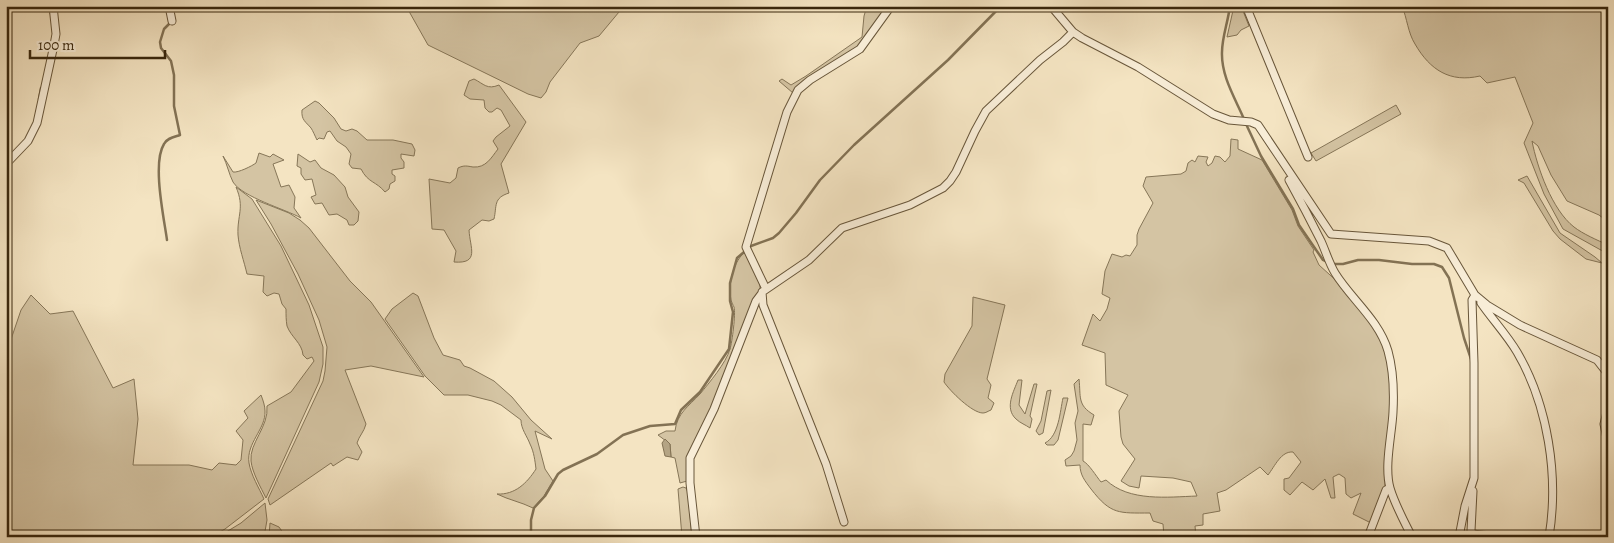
<svg xmlns="http://www.w3.org/2000/svg" width="1614" height="543" font-family="Alegreya,serif">
	<style>
		.green { fill: #d4c4a3; stroke: #867658 }
		.water { fill: #b4a484; stroke: #837254 }
		.lines { fill: none; stroke-linecap: round; stroke-linejoin: round }
		.stream { stroke: #837254; stroke-width: 2.5 }
		.street-casing { stroke: #68563a; stroke-width: 9 }
		.street { stroke: #f8edd7; stroke-width: 7 }
	</style>
	<rect width="100%" height="100%" fill="#f4e4c2"/>
	<filter id="stains"><feTurbulence type="fractalNoise" baseFrequency=".004" numOctaves="4"/><feColorMatrix values="0 0 0 0 .2 0 0 0 0 .09 0 0 0 0 .02 0 0 0 .5 -.17"/></filter>
	<radialGradient id="worn" r=".72"><stop offset=".6" stop-color="#630" stop-opacity="0"/><stop offset="1" stop-color="#630" stop-opacity=".3"/></radialGradient>
	<!-- green -->
	<path class="green" d="M406,6H624L599,36L580,43L550,82L546,92L541,98L528,94L428,45Z
		M867,6H888L860,46L793,93L779,81L782,79L791,85L806,76L862,37L864,16Z
		M1234,6H1241L1249,26L1241,30L1237,35L1227,37Z
		M1402,6H1608V222L1599,215L1567,201L1551,175L1538,146L1532,141C1537,167 1552,210 1574,227C1583,234 1597,240 1608,245V254L1563,229L1544,194L1524,143L1533,123L1515,77L1487,83L1480,76C1450,83 1430,70 1415,44C1408,33 1407,18 1402,6Z
		M474,79C484,84 487,90 499,85L526,122L501,164L509,193C493,198 497,206 494,219L489,221L482,220L469,230C470,248 480,264 454,262L456,251L444,230L432,229L429,179L450,183L456,178L458,168C464,165 467,166 473,167C486,168 491,158 498,149L493,141L496,137L510,126L501,110L497,108L492,112H489L485,108L484,100L470,99L464,95L469,81Z
		M315,101L319,103L334,118L341,129L346,131L352,129L357,131L367,140H393L412,144L415,150L414,156L401,154V158L404,162V168L392,170V174L395,176V181L390,184L389,189L385,192C376,181 368,183 361,169L352,168L349,164L351,154L346,147L337,141L330,131L327,132L324,139L319,138L317,140C315,136 313,131 311,128C306,122 301,120 302,110Z
		M1396,105L1401,114L1316,161L1311,153Z
		M1231,139L1238,140V149L1262,160L1292,210L1298,226L1314,250L1313,252L1319,265L1340,284L1369,320L1383,343L1389,367L1391,411L1385,486L1371,523L1353,514L1361,493L1351,498L1346,494L1345,478L1339,474L1333,477L1335,498H1331L1325,479L1313,490L1302,482L1290,495L1284,490V479L1289,478L1301,462L1293,452C1281,451 1275,466 1268,475L1260,467L1226,490L1217,493L1220,511L1203,514V525L1195,526L1196,537H1164L1163,524L1153,521L1150,513C1119,513 1111,515 1091,489C1085,481 1080,475 1080,465L1066,466L1065,460L1071,456L1074,451L1077,440L1075,423L1078,411L1074,384L1079,379C1081,397 1077,405 1094,415L1091,425L1083,424V461C1089,464 1096,476 1101,482L1106,480C1129,502 1168,497 1197,496L1191,482L1173,478L1141,476L1139,488L1129,486L1121,481L1135,459L1123,444L1121,437L1119,411L1128,395L1106,385L1105,353L1082,345L1093,314L1100,321L1107,309L1110,298L1102,294L1105,271L1112,254L1122,257L1126,255L1130,256L1137,245V235L1139,229L1153,203L1143,186L1146,177L1181,174L1186,171L1188,163L1192,160L1195,162L1198,156L1208,157L1206,162L1208,166L1212,163L1215,156L1220,157L1225,162L1230,156Z
		M259,153L270,157L273,154L284,160L273,164L281,187L289,185L295,197L294,208L301,218C285,209 242,197 233,182C229,174 227,164 223,156L233,172C238,173 252,166 256,163Z
		M298,154L310,162L315,160L321,168L334,175L345,187L348,197L359,212L358,221L354,225H349L347,220L337,214L329,215L322,203L315,204L311,197L316,195L312,179L305,180L301,174V168L297,166Z
		M1527,176L1560,233L1595,257L1602,263L1586,259L1560,239L1553,231L1524,183L1518,180Z
		M236,187L252,199L281,246L309,305L323,347V364L319,382L266,498C261,488 252,472 251,461C249,443 269,427 267,406L291,392L314,361L312,357L307,359L303,355C302,343 291,337 287,326C286,320 286,315 286,309L282,304L279,294L274,293L267,296L263,292L264,276L247,274C244,261 239,248 238,235C237,215 245,208 236,187Z
		M256,200L289,213L300,220L309,228L350,281L371,302L424,377L371,366L345,370L366,424C364,432 359,436 357,443L362,452L358,460L347,457L333,466L331,463L270,505L268,499L323,381L325,371L327,347L319,320L298,274L271,224Z
		M746,251L760,284V290L712,409L696,440L687,481L680,483L675,458L671,457L670,444L658,435L666,431H675C677,413 689,406 700,394C709,383 726,363 730,349C732,343 736,313 734,307C733,305 732,303 731,300C728,284 733,261 746,251Z
		M413,293L418,296L434,338L443,355L460,360L464,366L470,368L494,381L512,397L531,420L552,439L535,431L545,469L553,481L544,496L533,508C521,502 509,500 497,494C515,495 527,483 536,469C535,461 534,452 530,444C527,436 521,429 521,420L501,405L492,401L468,395H444L425,376L385,319L392,309Z
		M31,295L50,314L73,311L113,388L134,379L138,419L133,465H189L212,470L219,463L236,465L241,460L243,440L236,431L248,418L244,411L261,395C263,400 265,406 265,411C266,429 246,443 249,463C251,475 259,488 264,499L225,529L218,533L204,537H6V354L21,310Z
		M973,297L1005,305L987,379L991,385L988,398L994,403L991,410C988,411 986,413 983,413C972,413 950,391 944,382L945,374L972,326Z
		M1018,380H1022L1019,405L1025,414L1034,384H1037L1030,416L1032,419L1030,428C1026,425 1020,423 1016,419C1004,408 1014,391 1018,380Z
		M1051,390L1043,433L1039,435L1036,431L1041,421L1047,391Z
		M1063,398H1068L1058,440L1054,445H1047L1045,443C1059,436 1060,411 1063,398Z
		M683,487L686,488L688,492L692,537H682L678,489Z
		M265,503L267,520L264,537H218L241,523Z
		M270,523L279,527L286,537H269Z"/>
	<!-- water -->
	<path class="water" d="M665,439L670,444L671,457L665,456L662,443Z"/>
	<g class="lines">
		<!-- stream -->
		<path class="stream" d="M49,6L51,14
			M1230,6C1228,22 1222,37 1222,52C1221,76 1235,98 1244,119
			M39,99L41,88
			M1246,124L1261,156L1293,209L1299,225L1323,260L1327,262
			M6,158L15,151
			M167,240C164,218 152,163 164,144C167,138 174,137 180,135L174,106V75L171,61L161,48L160,42L164,29L172,21
			M1333,264H1343L1358,260H1379L1412,264H1434L1442,267L1449,278L1464,338L1471,359
			M531,537V520L534,508L545,496L558,474L563,470L597,454L623,435L650,426L675,424L681,410L700,392L729,349L733,312L730,301V283L737,258L751,246L773,238L779,233L796,213L820,180L854,145L948,60L1001,6"/>
		<!-- street casing -->
		<g class="street-casing">
			<path id="street" d="M169,6L172,21
				M1051,6L1073,32L1082,38L1138,67L1213,114L1229,120L1251,122L1258,125L1331,234L1429,241L1447,248L1475,295L1487,305L1520,325L1597,360L1608,374
				M1246,6L1308,157
				M6,164L28,141L37,123L54,45L56,34L53,6
				M1289,180C1300,200 1311,221 1321,241C1326,252 1329,263 1335,273C1351,299 1379,320 1388,351C1393,369 1394,393 1393,412C1392,434 1384,466 1390,488C1395,505 1404,521 1412,537
				M766,289L746,247L787,112L798,90L810,80L860,49L891,6
				M1481,303C1492,319 1507,335 1517,352C1548,405 1559,476 1549,537
				M1608,408L1604,424L1608,443
				M1473,491L1471,531L1473,534L1498,537
				M844,522L826,464L763,305L762,292L809,260L842,228L910,205L943,188L950,181L956,172L975,131L986,111L1040,60L1063,42L1073,32
				M696,537L690,483V458L714,409L756,301L762,293
				M1368,537L1386,490L1390,488
				M1459,537L1465,506L1474,478V363L1472,300L1475,295"/>
		</g>
		<!-- street -->
		<use href="#street" class="street"/>
	</g>
	<!-- margin -->
	<rect width="1614" height="543" fill="none" stroke="#f4e4c2" stroke-width="25"/>
	<rect x="8" y="8" width="1599" height="528" fill="none" stroke="#39270d" stroke-width="2.5"/>
	<rect x="12" y="12" width="1589" height="518" fill="none" stroke="#39270d"/>
	<!-- scale -->
	<path d="M30 50v8h135v-8" fill="none" stroke="#39270d" stroke-width="2.5"/>
	<text x="38" y="50" font-size="15" fill="#39270d" stroke="#f8edd7" stroke-width="4" paint-order="stroke">100 m</text>
	<rect width="100%" height="100%" filter="url(#stains)"/>
	<rect width="100%" height="100%" fill="url(#worn)"/>
</svg>
